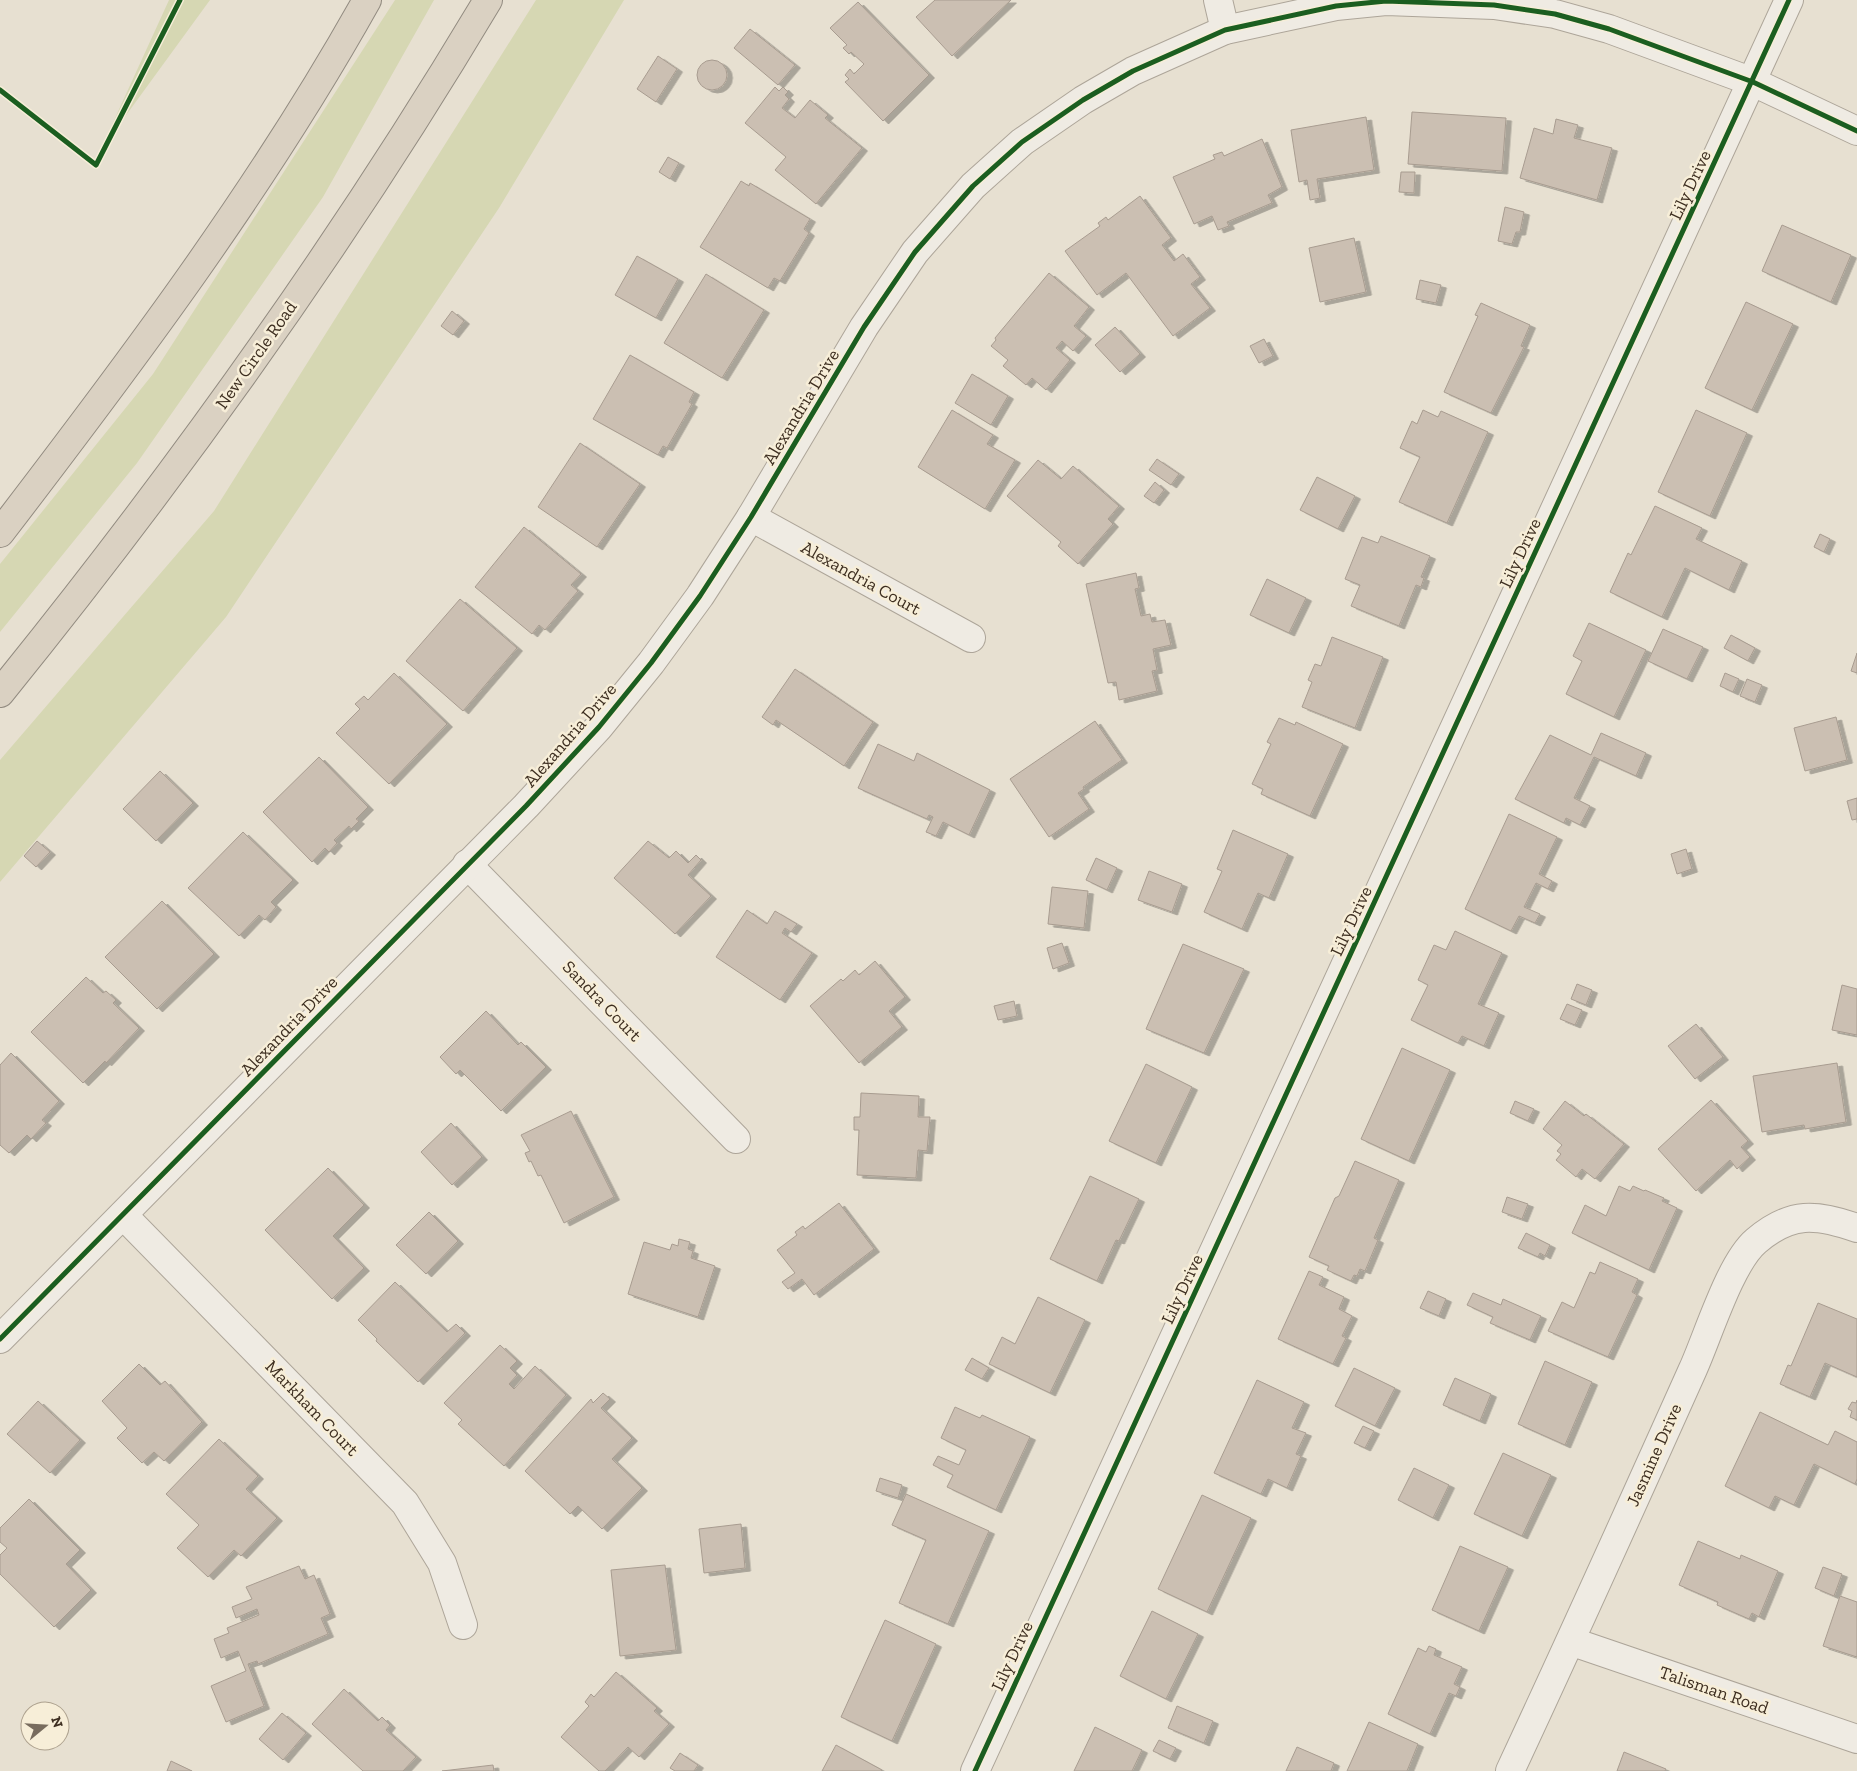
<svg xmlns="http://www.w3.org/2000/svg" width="1857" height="1771" font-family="'Zilla Slab',serif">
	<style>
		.green { fill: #d6d7b3 }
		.building { fill: #cbbfb2; stroke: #a89c90; filter: url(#shadow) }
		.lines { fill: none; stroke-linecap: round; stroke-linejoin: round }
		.minor-casing { stroke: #ada599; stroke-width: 30 }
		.tertiary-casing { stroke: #ada599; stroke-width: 30 }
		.motorway-casing { stroke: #928b80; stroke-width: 30 }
		.minor { stroke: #efebe3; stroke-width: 28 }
		.tertiary { stroke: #efebe3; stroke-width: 28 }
		.motorway { stroke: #dad1c2; stroke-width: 28 }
		.cycleway-casing { stroke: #f7eed8; stroke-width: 8 }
		.cycleway { stroke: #1b5e20; stroke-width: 5 }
		.labels { text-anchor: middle; stroke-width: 5; stroke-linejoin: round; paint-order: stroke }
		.street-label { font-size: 18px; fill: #3d2e20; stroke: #f7eed8 }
	</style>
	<defs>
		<filter id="shadow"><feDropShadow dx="5.5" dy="3" stdDeviation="0" flood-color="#0004"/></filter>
	</defs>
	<rect width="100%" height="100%" fill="#e7e0d1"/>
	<!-- green -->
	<path class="green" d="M169,0H210L100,151Z
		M395,0H434L323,197L137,463L0,632V564L153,374Z
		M536,0H624L499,208L226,617L0,882V760L214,511Z"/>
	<!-- building -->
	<path class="building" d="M935,0H1011L952,56L916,17Z
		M858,2L929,75L883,121L845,82L849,79L845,75L850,69L854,74L864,64L851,52L849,54L843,48L847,45L830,28Z
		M750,29L795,65L778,85L734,48Z
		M658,56L677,69L656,102L637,89Z
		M697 75a15 15 0 1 1 30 0a15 15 0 1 1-30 0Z
		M775,87L779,91L783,87L788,92L785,95L789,99L782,108L795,118L810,100L828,115L825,118L862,148L816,204L775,170L786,157L745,123Z
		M1412,112L1506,118L1502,171L1408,164Z
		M1366,117L1374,170L1317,179L1320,198L1310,200L1307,180L1299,182L1291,130Z
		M1556,119L1578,125L1574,138L1612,148L1597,200L1520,178L1534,128L1553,134Z
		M1262,139L1282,187L1268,195L1272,203L1227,222L1229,226L1218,230L1212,216L1194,224L1173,177L1215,159L1213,155L1222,152L1224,156Z
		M668,157L679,163L670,179L659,172Z
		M1401,172H1415L1414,193L1399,192Z
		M741,181L749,186L750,183L810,219L804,229L809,233L780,281L774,278L768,288L700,247Z
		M1140,196L1171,238L1162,245L1174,261L1183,254L1200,277L1191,284L1210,308L1173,336L1126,273L1097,295L1065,251L1100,226L1098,223L1106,217L1108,220Z
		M1505,207L1524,212L1520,232H1516L1512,244L1498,241Z
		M1782,225L1851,255L1831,302L1762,271Z
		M1354,238L1366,292L1320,302L1309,248Z
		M637,256L678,279L656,318L615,295Z
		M1049,273L1089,307L1074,326L1086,336L1073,351L1062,341L1056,348L1070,360L1046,390L1032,378L1026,385L1003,366L1008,360L991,346L996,340L995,338Z
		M706,274L764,310L722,378L664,343Z
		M1420,280L1441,285L1436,303L1416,299Z
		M1746,302L1793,324L1752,410L1705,388Z
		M1481,303L1530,325L1521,346L1524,347L1491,413L1444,392L1478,316L1475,315Z
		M452,311L464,321L453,335L441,326Z
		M1115,327L1140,354L1120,372L1095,345Z
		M1264,339L1273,356L1259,363L1250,346Z
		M630,355L694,392L689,402L692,404L667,448L663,446L658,455L593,419Z
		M972,374L1008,396L991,425L955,403Z
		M952,410L993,435L987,444L1015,460L985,509L918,467Z
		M1423,410L1438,417L1441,411L1488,432L1447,523L1399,502L1420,457L1400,448L1412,421L1417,424Z
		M1696,410L1747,433L1710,516L1658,492Z
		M580,443L640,484L597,547L538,507Z
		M1157,459L1179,474L1171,485L1149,470Z
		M1038,460L1061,479L1073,466L1119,506L1108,519L1113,524L1078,564L1058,546L1061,542L1007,496Z
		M1317,477L1355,496L1338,529L1300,510Z
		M1155,482L1164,490L1154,503L1144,496Z
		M1655,506L1702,528L1696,539L1742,561L1729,590L1685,568L1662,617L1610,592L1628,553L1631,555Z
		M524,527L581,574L571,585L578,591L545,630L539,625L532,634L475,587Z
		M1820,534L1830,539L1824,552L1814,547Z
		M1381,536L1430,556L1421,577L1424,578L1421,587L1416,585L1399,626L1351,606L1360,585L1345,579L1362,537L1378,543Z
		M1136,573L1139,588L1135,589L1141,616L1150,614L1152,622L1165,620L1171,645L1153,649L1157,670L1152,671L1157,691L1119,700L1116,682L1108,683L1086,584Z
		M1267,579L1306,598L1289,633L1250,615Z
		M460,599L517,648L463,711L406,661Z
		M1589,623L1646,650L1614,717L1566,694L1582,661L1573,656Z
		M1663,629L1703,647L1687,679L1648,661Z
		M1731,635L1755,648L1748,661L1724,648Z
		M1332,637L1383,657L1355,728L1302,707L1312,682L1308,680L1315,664L1321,666Z
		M1857,653V673L1851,671Z
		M795,669L873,722L844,766L776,720L773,725L762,717Z
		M394,673L447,724L389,784L336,733L360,709L355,704L364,696L368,700Z
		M1725,673L1739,679L1733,692L1720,686Z
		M1747,679L1762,685L1755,702L1740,696Z
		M1836,717L1847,760L1805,771L1794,728Z
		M1279,718L1295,725L1296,722L1343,744L1310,816L1261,794L1263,789L1252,784L1271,744L1267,742Z
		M1095,721L1122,760L1083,787L1084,789L1078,793L1089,809L1049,837L1010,779Z
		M1601,733L1646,753L1636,776L1594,757L1574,798L1590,806L1580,825L1566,818L1564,823L1515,799L1550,735L1591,755Z
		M878,744L914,761L917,753L990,790L969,835L943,822L936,836L926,832L933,817L929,815L927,819L858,788Z
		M319,757L368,807L356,819L359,821L351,829L349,826L334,840L337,843L329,852L325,848L312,862L263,812Z
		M160,771L193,803L156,841L123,809Z
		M1857,798V819L1852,820L1847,801Z
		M1509,814L1557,837L1539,874L1552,881L1548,889L1536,883L1524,907L1540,914L1535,923L1519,916L1511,931L1465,909Z
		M1233,830L1288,854L1269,898L1258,893L1242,929L1204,912L1222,871L1217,869Z
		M243,832L293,880L271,902L276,907L265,920L259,915L239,936L188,888Z
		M37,841L50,852L36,867L24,856Z
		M648,841L669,858L676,851L688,863L696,855L701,860L688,875L711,896L675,934L614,878Z
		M1686,849L1692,869L1677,874L1671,854Z
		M1096,858L1117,868L1107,890L1086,880Z
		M1149,871L1182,884L1172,912L1138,900Z
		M1052,887L1088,891L1084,928L1048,924Z
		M162,901L214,954L157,1009L105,957Z
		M747,910L767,924L775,911L797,924L791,932L785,928L782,933L812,953L780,1000L716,957Z
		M1455,931L1502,953L1478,1004L1499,1013L1484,1046L1462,1036L1458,1043L1411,1020L1428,985L1418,980L1434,945L1446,950Z
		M1062,943L1069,963L1053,969L1047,948Z
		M1183,944L1244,969L1204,1053L1146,1029Z
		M875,961L905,997L889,1011L902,1027L859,1063L810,1006L841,979L843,981L855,970L859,975Z
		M86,977L103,993L106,991L116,1000L113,1003L139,1028L106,1063L105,1061L83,1083L31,1032Z
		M1577,984L1592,990L1586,1005L1571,999Z
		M1842,985L1857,989V1035L1832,1030Z
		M1014,1001L1017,1016L998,1020L994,1006Z
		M1567,1004L1582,1010L1575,1025L1560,1019Z
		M486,1011L518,1045L521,1042L546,1067L501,1111L460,1070L456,1074L440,1057Z
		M1696,1024L1723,1057L1695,1079L1668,1046Z
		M1402,1048L1450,1070L1409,1161L1361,1139Z
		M11,1053L59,1101L42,1120L46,1123L31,1139L27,1135L9,1153L0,1145V1065Z
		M1837,1063L1846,1122L1805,1129L1804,1125L1762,1132L1753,1076Z
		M1146,1064L1192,1087L1156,1163L1109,1141Z
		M861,1093L919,1096L918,1117H930L927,1151L918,1150L916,1178L857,1175L859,1130H854V1117H860Z
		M1711,1100L1748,1141L1741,1147L1750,1157L1737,1169L1730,1160L1696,1191L1658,1149Z
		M1515,1101L1534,1109L1528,1121L1510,1113Z
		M1565,1101L1584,1116L1586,1114L1624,1144L1595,1179L1582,1169L1576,1177L1556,1160L1561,1154L1557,1151L1562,1145L1543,1129Z
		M571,1111L614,1197L564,1223L541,1175L538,1176L531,1161L529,1162L525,1153L530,1151L521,1135Z
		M451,1123L482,1157L452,1185L421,1152Z
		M1355,1161L1399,1180L1374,1238L1378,1240L1365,1271L1360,1269L1357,1276L1354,1275L1351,1281L1327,1270L1329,1266L1309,1257L1335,1198L1339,1196Z
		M328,1168L364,1205L333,1236L364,1268L332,1299L265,1230Z
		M1090,1176L1139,1199L1119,1241L1116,1240L1097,1281L1050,1259Z
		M1619,1186L1630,1191L1633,1186L1644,1191L1645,1190L1664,1198L1662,1201L1677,1208L1649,1270L1572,1233L1585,1205L1606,1216Z
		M1507,1197L1528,1204L1522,1219L1502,1212Z
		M839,1203L874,1249L814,1295L802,1279L788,1289L782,1282L795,1273L777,1250L797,1235L795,1232L803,1226L805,1229Z
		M429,1212L458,1241L426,1274L396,1245Z
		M1526,1233L1550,1245L1545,1256L1540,1253L1538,1257L1518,1248Z
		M679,1239L690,1242L688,1249L693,1251L691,1258L715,1266L698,1317L628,1294L644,1242L670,1250L672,1244L678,1246Z
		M1600,1262L1638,1279L1632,1292L1637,1295L1608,1357L1548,1331L1562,1302L1574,1308L1590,1272L1595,1274Z
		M1309,1271L1323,1277L1319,1285L1344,1297L1339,1309L1352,1316L1342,1336L1346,1338L1333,1364L1278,1339Z
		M395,1282L447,1332L456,1324L465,1333L418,1382L376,1341L377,1339L358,1320Z
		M1428,1291L1446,1299L1439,1316L1420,1308Z
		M1473,1293L1501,1305L1503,1299L1541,1316L1530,1340L1490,1323L1493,1317L1467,1305Z
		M1038,1297L1085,1320L1050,1393L989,1364L1002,1337L1015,1344Z
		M1818,1303L1857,1319V1377L1825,1363L1810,1397L1780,1384L1788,1365L1791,1366Z
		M500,1345L517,1361L510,1368L517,1375L509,1384L514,1389L535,1366L566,1395L504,1466L458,1424L462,1420L444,1403Z
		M972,1358L989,1368L982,1379L965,1370Z
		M1545,1361L1592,1382L1565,1445L1518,1424Z
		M139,1364L160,1385L165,1381L202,1422L164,1461L154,1452L142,1463L117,1438L127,1428L102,1401Z
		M1354,1368L1395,1388L1375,1426L1335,1406Z
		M1455,1378L1491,1394L1480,1421L1443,1405Z
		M1257,1380L1304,1402L1292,1428L1306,1433L1296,1454L1301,1456L1287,1488L1268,1479L1261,1494L1214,1473Z
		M603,1393L610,1399L601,1408L632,1438L612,1459L642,1488L602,1529L578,1506L570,1514L525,1471L591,1399L593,1403Z
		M1857,1400V1420L1850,1417L1852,1411L1848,1409L1852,1402L1856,1403Z
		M38,1401L80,1440L50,1473L7,1434Z
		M955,1407L980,1418L982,1415L1030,1437L996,1510L947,1487L953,1475L933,1465L938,1456L959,1465L966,1450L941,1438Z
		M1760,1412L1828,1445L1835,1431L1857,1442V1479L1855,1484L1814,1464L1794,1505L1775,1496L1769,1508L1725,1486Z
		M1363,1426L1374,1431L1365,1448L1354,1443Z
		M219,1439L258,1476L246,1489L277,1518L241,1556L234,1550L208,1577L177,1548L199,1525L166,1494Z
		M1503,1453L1551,1475L1522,1536L1474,1514Z
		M1414,1468L1449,1485L1433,1518L1398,1500Z
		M880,1478L902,1485L898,1498L876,1491Z
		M906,1494L989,1531L948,1624L899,1603L926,1540L892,1525Z
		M1202,1495L1251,1518L1207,1612L1158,1589Z
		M29,1499L80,1550L66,1564L91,1590L54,1627L0,1574V1555L7,1548L0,1542V1528Z
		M741,1524L745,1568L704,1573L699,1529Z
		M1698,1541L1740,1559L1741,1555L1778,1571L1759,1617L1752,1613L1749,1619L1717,1605L1718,1602L1679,1585Z
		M1460,1546L1508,1567L1479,1631L1432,1610Z
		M665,1565L676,1650L620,1656L611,1570Z
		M299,1566L305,1579L314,1575L330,1614L321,1618L328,1634L258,1664L257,1661L248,1664L264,1706L226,1722L211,1686L246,1671L238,1651L221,1658L214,1639L229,1633L227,1628L259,1615L257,1609L236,1618L232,1607L252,1599L246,1587Z
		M1823,1567L1842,1574L1834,1596L1815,1588Z
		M1840,1596L1857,1602V1657L1823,1646Z
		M1152,1611L1198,1634L1166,1699L1120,1676Z
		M885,1620L936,1644L892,1741L841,1717Z
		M1429,1646L1436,1649L1434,1655L1462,1667L1454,1684L1460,1687L1456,1696L1449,1693L1430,1734L1388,1714L1418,1648L1426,1652Z
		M616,1672L657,1708L654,1711L669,1724L639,1757L628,1747L605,1771H599L561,1737L589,1706L585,1702L591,1694L594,1697Z
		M344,1689L378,1721L382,1717L390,1725L386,1730L416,1757L403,1771H363L312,1724Z
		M1177,1706L1213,1721L1204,1743L1168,1728Z
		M282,1713L306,1733L283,1760L259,1739Z
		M1369,1722L1418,1744L1407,1771H1347Z
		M1095,1727L1142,1750L1132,1771H1074Z
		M1159,1740L1176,1748L1170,1759L1153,1751Z
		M836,1745L882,1770L881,1771H822Z
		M1297,1747L1334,1763L1331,1771H1286Z
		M1624,1752L1666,1769L1665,1771H1617Z
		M680,1753L698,1765L694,1771H675L670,1768Z
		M171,1761L192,1771H167Z
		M493,1765L494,1771H442Z"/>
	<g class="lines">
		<!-- minor casing -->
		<g class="minor-casing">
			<path id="minor" d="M1218,0L1225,30
				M751,517L971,638
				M467,864L736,1139
				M123,1215L405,1503L442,1563L463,1625
				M1570,1641L1857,1739
				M975,1771L1789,0
				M1510,1771C1572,1638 1633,1503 1693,1369C1708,1336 1730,1263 1756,1241C1791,1211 1816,1214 1857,1228"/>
		</g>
		<!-- tertiary casing -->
		<g class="tertiary-casing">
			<path id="tertiary" d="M0,1339L526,806L599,727L651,663L700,596L751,517L864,327L915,252L973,186L1022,142L1083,100L1133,71L1225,30L1336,6L1386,1L1494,5L1555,14L1609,29L1753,82L1857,131"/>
		</g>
		<!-- motorway casing -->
		<g class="motorway-casing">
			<path id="motorway" d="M0,533C131,362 262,188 367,0
				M0,693C178,473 343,243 488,0"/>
		</g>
		<!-- minor -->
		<use href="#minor" class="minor"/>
		<!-- tertiary -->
		<use href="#tertiary" class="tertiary"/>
		<!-- motorway -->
		<use href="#motorway" class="motorway"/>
		<!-- cycleway casing -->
		<g class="cycleway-casing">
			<path id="cycleway" d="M0,90L96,165L180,0
				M0,1339L526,806L599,727L651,663L700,596L751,517L864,327L915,252L973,186L1022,142L1083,100L1133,71L1225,30L1336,6L1386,1L1494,5L1555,14L1609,29L1753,82L1857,131
				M975,1771L1789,0"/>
		</g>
		<!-- cycleway -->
		<use href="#cycleway" class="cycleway"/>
	</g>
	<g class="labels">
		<!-- street labels -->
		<g class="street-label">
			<text transform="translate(1690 185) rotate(-65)" y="6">Lily Drive</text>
			<text transform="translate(256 355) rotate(-55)" y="6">New Circle Road</text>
			<text transform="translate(801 407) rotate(-59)" y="6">Alexandria Drive</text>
			<text transform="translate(1520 553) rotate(-65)" y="6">Lily Drive</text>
			<text transform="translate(861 578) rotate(29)" y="6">Alexandria Court</text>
			<text transform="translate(570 735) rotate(-49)" y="6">Alexandria Drive</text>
			<text transform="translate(1351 921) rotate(-65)" y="6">Lily Drive</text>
			<text transform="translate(602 1001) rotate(46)" y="6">Sandra Court</text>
			<text transform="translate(289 1026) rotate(-46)" y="6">Alexandria Drive</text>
			<text transform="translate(1182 1289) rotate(-65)" y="6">Lily Drive</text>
			<text transform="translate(312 1408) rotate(46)" y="6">Markham Court</text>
			<text transform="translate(1654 1455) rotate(-66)" y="6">Jasmine Drive</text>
			<text transform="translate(1012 1656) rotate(-65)" y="6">Lily Drive</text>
			<text transform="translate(1714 1690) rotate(19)" y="6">Talisman Road</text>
		</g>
	</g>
	<!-- north arrow -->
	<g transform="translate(45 1726) rotate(72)"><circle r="24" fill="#f7eed8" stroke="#ada18e"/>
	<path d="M0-4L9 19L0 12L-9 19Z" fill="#786c5e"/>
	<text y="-8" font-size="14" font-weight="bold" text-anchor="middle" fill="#3d2e20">N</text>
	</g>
</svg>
